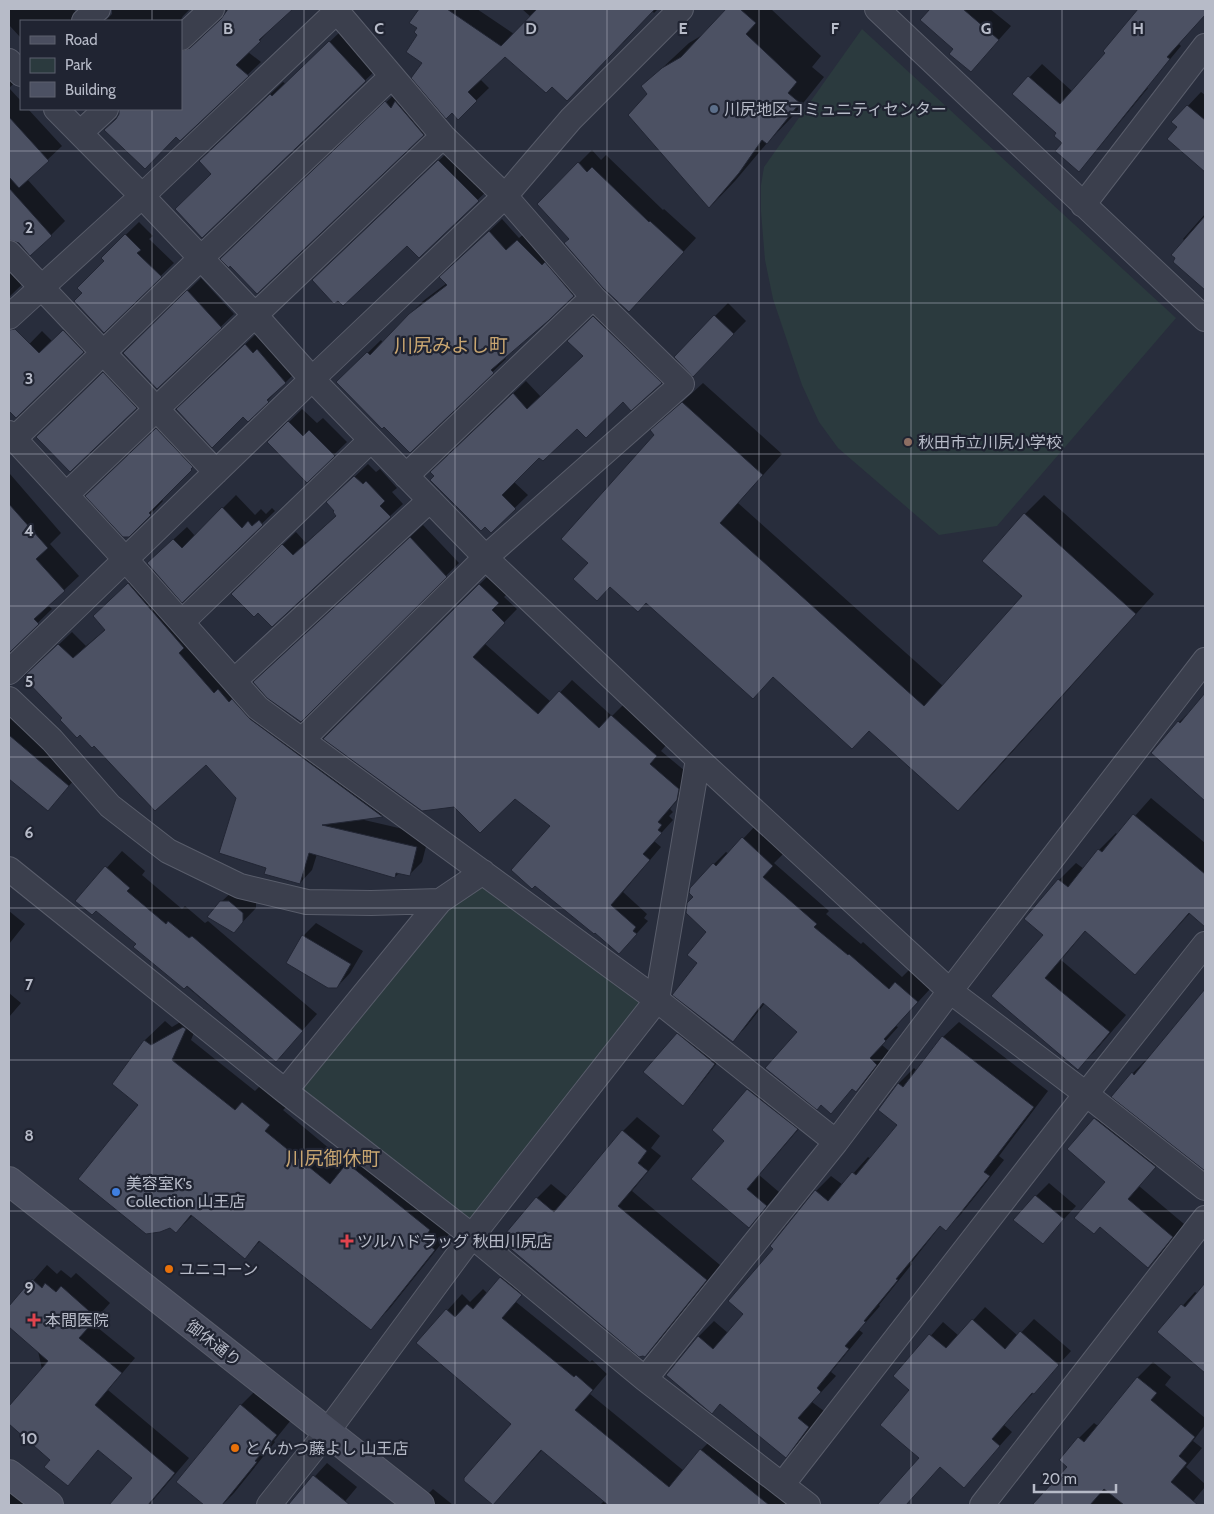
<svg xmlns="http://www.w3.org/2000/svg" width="1214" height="1514" font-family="Cabin,'Noto Sans JP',sans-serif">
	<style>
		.green { fill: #2b3a3e }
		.shadow { fill: #0007 }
		.building { fill: #4c5163; stroke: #222634 }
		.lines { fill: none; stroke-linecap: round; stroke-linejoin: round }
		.street-casing { stroke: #595d6b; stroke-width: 26 }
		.secondary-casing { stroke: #595d6b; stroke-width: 30 }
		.street { stroke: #3b3f4d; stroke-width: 24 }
		.secondary { stroke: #4a4e5f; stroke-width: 28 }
		.grid { fill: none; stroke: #b7bbc8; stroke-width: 1; stroke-opacity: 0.55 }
		.service-dot { fill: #5c6f8a; stroke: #202432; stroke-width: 2 }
		.education-dot { fill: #8d6e63; stroke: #202432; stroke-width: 2 }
		.shop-dot { fill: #3f7fe0; stroke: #202432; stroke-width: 2 }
		.health-dot { fill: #e0444e; stroke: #202432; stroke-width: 2 }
		.food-dot { fill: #e8710a; stroke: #202432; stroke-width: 2 }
		.labels { text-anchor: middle; stroke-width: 4.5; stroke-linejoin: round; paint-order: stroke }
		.poi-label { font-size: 16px; fill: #b7bbc8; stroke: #202432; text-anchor: start }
		.street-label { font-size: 16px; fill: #b7bbc8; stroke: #202432 }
		.quarter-label { font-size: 19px; fill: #c9a671; stroke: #202432 }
		.grid-label { font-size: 16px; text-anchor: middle; font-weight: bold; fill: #b7bbc8; stroke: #202432; stroke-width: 4.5; stroke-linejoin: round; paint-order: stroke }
	</style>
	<rect width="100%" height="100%" fill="#282d3c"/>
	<!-- green -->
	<path class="green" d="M862,29L1176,318L997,526L939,535L838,448L819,422L802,385L773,299L765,260L761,212V185L764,167Z
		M483,872L657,1000L472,1236L285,1091L440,901Z"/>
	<!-- shadow -->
	<path class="shadow" d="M10,9H73L85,21H21V38L9,25V10Z
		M112,9H190L183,16L180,21H100L107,19L112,14Z
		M226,9H291L248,52L261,62L180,139L176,136L105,130L120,114V109H181V31L191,39H198L205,36L224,18L226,13Z
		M421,9H477L514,34L531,17L522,9H658L654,13L652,11L624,42L552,86L505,55L480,79L489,88L458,118L423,62L419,28L411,23Z
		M728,9H771L821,56L812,67L824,77L792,117L767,143L735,181L710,207L643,86L689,43L704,34Z
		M927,9H990L1011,26L971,71Z
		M1140,9H1205V14L1179,44L1181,46L1147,87L1148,88L1091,157L1079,170L1058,133L1014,94L1042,64L1073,92L1107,53L1104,51Z
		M343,29L378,68L203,236L212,173L213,148L283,82L286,84Z
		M9,64L21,77L9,88L21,101V109H28L62,146L27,179L65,221L51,235L20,243L10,238L13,248L32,275L9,297Z
		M399,90L436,121L423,134L235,246Z
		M1201,92L1205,95V170L1169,139L1179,127L1173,122Z
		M452,148L491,187L419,256L407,245L326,267Z
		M592,150L601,160L606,155L663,210L664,209L696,238L641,298L571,239L538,204Z
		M1205,214V284L1203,287L1185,241L1183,239Z
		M502,219L519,238L531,228L586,282L504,357L506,359L410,451L338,382L381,340L383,343L423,301L447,283L454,265Z
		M139,222L153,236L149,239L174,263L104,331L106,261L102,258Z
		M201,278L234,314L157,388L124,353Z
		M728,303L746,321L693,375L715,316Z
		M607,304L674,370L661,383L623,400L577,427L539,456L514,482L528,495L491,531L445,459L526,381L541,397L584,356L582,328Z
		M76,318L96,338L16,416L9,410V365L42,331L52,341Z
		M258,332L298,370L248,420L243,416L190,397Z
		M116,360L149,395L136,408L51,424Z
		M703,383L782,454L738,503L943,686L1023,596L1025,514L1044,495L1154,594L978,790L958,809L870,730L774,676L647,602L589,563L656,435L652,430Z
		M302,409L317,423L323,418L347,442L307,481L269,442Z
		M170,416L204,456L161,499L163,501L129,536L100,483Z
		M368,464L376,472L380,469L397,488L392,492L403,504L390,516L245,581L296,532L306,543L337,515L328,502Z
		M10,474L61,533L50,544L79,576L48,605L52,609L9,651Z
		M236,495L255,515L261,509L266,514L272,508L275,511L182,601L162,550L187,527L195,536Z
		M423,525L459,563L300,720L268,669Z
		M141,571L191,639L395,803L383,815L360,819L429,835L422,862L409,875L399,873L395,877L317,854L312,870L300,883L267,867L238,797L206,763L94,744L63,718L25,677L72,632L86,646L106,629L107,604Z
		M492,572L511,590L504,597L517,609L484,643L551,702L572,680L612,716L624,704L668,743L661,751L691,776L689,786L670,809L673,812L669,816L673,820L654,841L661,847L623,892L647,914L644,918L648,921L619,953L551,826L515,797L454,805L325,738Z
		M1205,695V799L1153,753L1179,722L1195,707Z
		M16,711L81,772L48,810L9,777V719Z
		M1151,798L1205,843V922L1204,924L1190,913L1135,974L1086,930L1061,960L1126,1015L1095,1051L1078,1068L993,996L1044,935L1026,919L1059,880L1076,863L1084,869L1099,850L1116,833L1118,835Z
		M756,825L785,852L774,863L829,911L826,914L861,944L863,942L902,977L909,970L930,989L896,1026L898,1027L882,1045L889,1051L869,1078L856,1091L853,1088L831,1112L798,1032L765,1003L745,1028L732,1041L699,963L708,932L695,897L714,864L726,852L729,854Z
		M122,851L145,871L142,875L182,909L185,906L205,923L208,921L317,1014L275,1061L96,910L77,901Z
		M235,889L256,900V908L234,931L221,902Z
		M9,911L25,924L9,944Z
		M316,923L363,951L350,973L337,987L303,936Z
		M1205,991V1169L1113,1096L1133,1073L1149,1057L1150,1058Z
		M9,993L21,1003L9,1017Z
		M204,1008L191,1040L255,1091L263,1083L288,1105L283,1110L348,1164L367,1145L453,1229L390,1308L371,1328L261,1240L245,1257L193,1215L176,1232L140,1105L113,1083L145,1040L165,1021L172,1027Z
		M690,1021L727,1050L695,1091L682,1104L677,1034Z
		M959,1022L1048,1091L999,1156L1004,1160L961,1214L946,1229L941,1225L911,1263L912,1264L879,1305L880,1306L859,1330L863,1333L831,1372L836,1376L812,1402L824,1411L801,1441L786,1456L721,1403L712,1412L668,1375L699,1336L714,1321L728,1333L745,1314L774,1249L816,1191L831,1176L843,1185L868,1157L871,1159L898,1125L879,1110L899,1083L914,1068L917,1071L943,1037Z
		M761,1077L810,1116L759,1175L779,1192L749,1227L726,1140L748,1090Z
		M1107,1107L1167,1154L1139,1186L1184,1224L1160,1255L1148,1267L1107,1182L1069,1149Z
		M637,1117L660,1136L651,1148L661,1156L632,1191L720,1265L659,1341L645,1355L537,1198L551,1184L567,1197L623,1131Z
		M1049,1183L1076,1206L1042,1243L1036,1196Z
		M516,1262L536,1279L516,1302L590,1362L592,1360L607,1374L590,1394L684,1471L701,1450L716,1435L793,1505H600L604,1501L542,1450L493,1504L513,1424L418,1343L462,1294L470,1302L483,1289L487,1293Z
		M47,1265L57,1274L61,1270L71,1278L76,1273L110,1303L92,1323L135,1358L108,1390L189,1458L149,1505H110L133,1477L99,1449L68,1485L51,1460L9,1423V1408L42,1369L38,1351L9,1326V1308Z
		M1205,1286V1371L1159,1332L1195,1292L1198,1294Z
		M985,1307L1018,1336L1034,1319L1071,1351L1004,1425L1012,1432L964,1486L940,1466L905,1505H883L881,1503L920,1458L910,1389L895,1376L943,1322L959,1336Z
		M1153,1362L1171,1377L1165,1385L1205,1418V1425L1193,1441L1202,1448L1186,1467L1205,1484V1487L1190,1505H1042L1038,1501L1069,1467L1079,1438L1094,1423L1098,1426L1138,1377Z
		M260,1386L295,1415L274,1441L275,1442L234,1493L222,1505H206L178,1482L241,1405Z
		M327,1463L357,1487L342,1505H289Z
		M9,1481L29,1505H9Z
		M433,1489L453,1505H417Z"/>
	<!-- building -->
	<path class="building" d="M228,9H293L259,40L261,41L236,65L249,76L180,141L176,137L145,169L104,130L116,119L119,114V109H181V51L190,48L221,19Z
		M419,9H447L501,46L537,9H655L567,101L552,87L546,93L505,57L468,92L477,101L458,120L452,113L446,119L411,78L422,63L406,52L417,35L414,32L417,28L409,23Z
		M726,9H740L756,23L746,34L797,82L788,93L800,103L767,144L762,140L739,173L709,208L628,115L647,94L641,86L662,68L681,57Z
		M930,9H963L999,40L971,72L949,54L953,49L920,20Z
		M1138,9H1205V15L1167,57L1170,59L1079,172L1055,151L1062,143L1054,136L1056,133L1012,94L1028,76L1060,104L1105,53L1103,51Z
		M329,41L366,81L202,238L175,209L211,174L199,161L270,94L272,96Z
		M385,101L391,108L395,101L424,135L257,294L230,266L229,268L220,259Z
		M1187,105L1205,120V172L1167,139L1177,127L1171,122Z
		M9,117L49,161L19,188L9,177Z
		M438,160L479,201L419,258L407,246L343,306L338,301L334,304L312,280Z
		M578,162L587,172L592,167L649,222L650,221L684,252L629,312L603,288L564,243L569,239L537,204Z
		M9,188L52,236L30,256L19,243L9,240Z
		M1205,216V290L1173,262L1175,258L1171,255Z
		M489,231L506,250L517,240L542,265L545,262L574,296L548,321L491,370L494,373L410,453L384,427L382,429L336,382L367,352L370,355L409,314L447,285L439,277Z
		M125,234L141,250L137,253L162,277L104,333L74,301L82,293L77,288L104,261L101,258Z
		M187,290L222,328L157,389L123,353Z
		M714,315L734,334L693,377L674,357Z
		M593,316L662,383L631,411L623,402L586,438L577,429L543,461L539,458L502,495L516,509L491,533L485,527L481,531L430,480L434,476L430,472L513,393L527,409L583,356L567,341Z
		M15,329L39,353L63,330L84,352L16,418L9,411V330Z
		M245,344L253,353L257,349L286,383L267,400L269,402L248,422L243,417L212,448L176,409Z
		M103,372L137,408L70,472L36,437Z
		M682,402L763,475L720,523L924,706L1022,596L982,561L1024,513L1136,614L958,811L869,731L852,749L773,677L753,699L646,603L638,612L610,587L597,601L573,579L588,563L561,539L654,435L650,430Z
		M288,421L303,436L309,430L335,456L307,483L267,442Z
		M156,428L193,467L191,469L192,470L149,513L151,515L129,537H123L85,496Z
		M354,476L363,484L366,481L385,501L380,506L391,517L272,627L258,613L254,617L231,594L282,544L293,555L336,516L333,512L334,511L326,502Z
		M9,504L48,548L36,559L65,591L34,619L39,624L9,653Z
		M222,507L242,528L248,521L252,526L259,520L263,525L182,603L147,563L173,539L182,548Z
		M410,537L447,577L301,722L267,698L253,682Z
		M128,583L184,648L179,653L214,693L218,689L229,702L232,699L250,719L383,817L322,825L417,847L410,876L396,873L395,878L309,853L300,884L264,874L266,868L219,853L236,798L206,765L155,811L94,746L92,748L80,735L77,738L60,720L62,718L23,677L58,644L73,658L105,630L93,616Z
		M479,584L499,603L492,610L505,623L473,657L538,714L559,691L599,728L611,715L657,756L650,764L679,789L677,800L658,822L662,825L658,830L662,833L643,854L650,860L611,905L636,927L633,931L637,934L619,954L595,933L594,934L535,886L532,889L511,870L550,826L515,799L480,833L454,807L422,811L323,739Z
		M1205,693V801L1151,753L1178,721L1180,723Z
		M9,735L69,786L48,811L9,779Z
		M1133,814L1205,874V927L1189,913L1135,975L1085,931L1045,978L1110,1032L1078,1070L991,996L1043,935L1024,919L1058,879L1068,887L1098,849L1102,852Z
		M742,837L773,866L763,877L817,924L814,927L848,955L849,954L889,989L895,982L918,1002L884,1039L886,1041L870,1058L877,1065L856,1092L852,1089L831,1114L821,1105L817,1110L765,1068L797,1032L763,1003L733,1042L672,995L697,963L687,955L706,932L686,913L687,903L693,897L689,893L690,888L713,863L716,866Z
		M105,866L130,888L127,891L166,924L168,921L189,938L192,936L303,1031L276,1062L187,986L184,989L133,947L136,944L96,911L92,915L75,901Z
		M220,901H229L243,913V922L234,933L207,917Z
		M302,935L351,964L337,988H328L286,963Z
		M1205,989V1171L1111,1097L1132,1072L1134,1075Z
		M183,1027L186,1029L172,1060L235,1110L242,1102L270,1125L265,1131L330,1184L347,1163L430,1230L423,1240L435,1250L371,1330L259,1241L245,1259L191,1215L176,1233L170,1228L160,1232L146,1234L78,1179L138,1105L112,1084L144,1040L151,1045Z
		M677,1033L715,1064L683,1106L643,1072Z
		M942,1036L1034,1107L984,1172L990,1176L946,1231L940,1226L896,1279L898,1280L864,1321L866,1322L845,1346L849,1349L817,1388L821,1392L798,1418L809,1427L786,1458L720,1404L712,1414L666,1375L698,1336L713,1349L743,1314L728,1301L773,1249L770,1246L815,1190L828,1201L852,1172L856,1175L897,1125L878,1110L898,1083L903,1087Z
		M747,1089L798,1129L747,1189L767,1206L749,1228L691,1179L724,1141L712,1130Z
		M1094,1118L1156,1167L1128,1199L1173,1237L1148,1268L1100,1227L1094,1234L1074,1218L1105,1182L1067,1149Z
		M622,1130L647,1151L638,1163L648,1171L618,1206L707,1280L645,1357L643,1356L639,1357L500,1240L536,1197L554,1212Z
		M1035,1195L1064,1219L1043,1244L1013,1220Z
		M500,1277L522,1295L502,1318L574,1377L576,1375L593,1390L575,1410L669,1487L700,1449L769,1505H608L541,1450L493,1505L464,1481V1478L511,1424L416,1343L446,1309L455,1317L467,1304L473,1309Z
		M32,1279L42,1288L45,1283L56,1292L61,1286L97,1318L79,1338L122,1373L95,1405L175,1473L148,1505H109L132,1478L98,1450L68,1486L44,1467L50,1460L9,1424V1406L48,1361L9,1327V1306Z
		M1205,1283V1373L1157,1332L1181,1304L1185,1307Z
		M972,1319L1005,1349L1020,1331L1059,1365L1034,1394L1032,1393L992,1439L1000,1446L964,1488L940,1467L906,1505H877L919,1458L880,1425L909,1390L893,1376L929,1334L946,1348Z
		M1137,1377L1157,1393L1151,1400L1195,1437L1179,1456L1187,1463L1171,1482L1198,1505H1124L1104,1489L1090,1505H1032L1067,1467L1059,1460L1078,1437L1084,1442Z
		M240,1404L277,1435L255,1461L257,1462L222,1505H204L176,1482Z
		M313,1475L350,1505H288Z"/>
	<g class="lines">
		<!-- street casing -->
		<g class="street-casing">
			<path id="street" d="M877,9L1205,319
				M84,21L98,9
				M181,38L212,9
				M9,61L21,74
				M56,109L142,196L255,315L312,379L494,566L698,759L950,991L1086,1094L1205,1188
				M80,133L106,109
				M1083,205L1205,46
				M9,253L216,472
				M9,317L142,196L337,11
				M9,433L126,560L258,708L657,1000L836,1142
				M14,439L201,258L392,76
				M406,476L593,297
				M66,495L443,136
				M182,622L371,440
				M9,672L312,379L505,196L571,119L681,9
				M234,681L430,500
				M9,699L52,740L110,806L168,851L240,886L307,902L371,903L440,901
				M302,740L486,557L682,384L593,297L505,196L443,136L335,9
				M9,869L285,1091L472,1236L645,1379L808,1505
				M285,1091L440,901L483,872
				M645,1379L836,1142L950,991L1205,660
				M782,1485L1086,1094L1205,944
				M269,1505L327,1432L472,1236L657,1000L698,759
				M982,1505L1205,1218"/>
		</g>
		<!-- secondary casing -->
		<g class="secondary-casing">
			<path id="secondary" d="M9,1181L420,1505
				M9,1474L49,1505"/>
		</g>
		<!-- street -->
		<use href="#street" class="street"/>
		<!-- secondary -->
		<use href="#secondary" class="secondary"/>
	</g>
	<!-- grid -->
	<path class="grid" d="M152,9V21M304,9V1505M455,9V1505M607,9V1505M759,9V1505M911,9V1505M1062,9V1505M152,109V1505M9,151H1205M9,303H1205M9,454H1205M9,606H1205M9,757H1205M9,908H1205M9,1060H1205M9,1211H1205M9,1363H1205"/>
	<!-- markers -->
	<circle class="service-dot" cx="714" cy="109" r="5"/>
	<circle class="education-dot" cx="908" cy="442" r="5"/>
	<circle class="shop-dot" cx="116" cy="1192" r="5"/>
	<g class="health-dot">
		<path d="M344.5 1233.5h5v5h5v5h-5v5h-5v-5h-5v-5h5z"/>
		<path d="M31.5 1312.5h5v5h5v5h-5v5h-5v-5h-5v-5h5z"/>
	</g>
	<g class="food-dot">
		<circle cx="169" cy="1269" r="5"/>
		<circle cx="235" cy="1448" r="5"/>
	</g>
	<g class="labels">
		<!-- poi labels -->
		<g class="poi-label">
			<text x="724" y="115">川尻地区コミュニティセンター</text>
			<text x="918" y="448">秋田市立川尻小学校</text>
			<text x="126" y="1189">美容室K's<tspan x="126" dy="18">Collection 山王店</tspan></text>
			<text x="357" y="1247">ツルハドラッグ 秋田川尻店</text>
			<text x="179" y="1275">ユニコーン</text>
			<text x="45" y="1326">本間医院</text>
			<text x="245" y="1454">とんかつ藤よし 山王店</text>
		</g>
		<!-- street labels -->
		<g class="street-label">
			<text transform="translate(214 1343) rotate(38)" y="6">御休通り</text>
		</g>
		<!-- quarter labels -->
		<g class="quarter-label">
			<text x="451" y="352">川尻みよし町</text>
			<text x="333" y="1165">川尻御休町</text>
		</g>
	</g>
	<g class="grid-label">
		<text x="228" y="34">B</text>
		<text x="379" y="34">C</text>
		<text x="531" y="34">D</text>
		<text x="683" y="34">E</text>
		<text x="835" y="34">F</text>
		<text x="986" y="34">G</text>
		<text x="1138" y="34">H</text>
		<text x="29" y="233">2</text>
		<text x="29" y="384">3</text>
		<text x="29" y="536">4</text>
		<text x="29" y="687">5</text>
		<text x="29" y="838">6</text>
		<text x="29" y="990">7</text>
		<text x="29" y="1141">8</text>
		<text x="29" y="1293">9</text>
		<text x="29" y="1444">10</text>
	</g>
	<!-- border -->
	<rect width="1214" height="1514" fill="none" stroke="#b7bbc8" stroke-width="20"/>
	<!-- legend -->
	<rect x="20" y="20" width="162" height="90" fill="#202432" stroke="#5c606e"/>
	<rect x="30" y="36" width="25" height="8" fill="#4a4e5f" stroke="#5c606e"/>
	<text x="65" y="45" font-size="15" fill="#b7bbc8">Road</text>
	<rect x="30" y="58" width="25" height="15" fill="#2b3a3e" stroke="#5c606e"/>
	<text x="65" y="70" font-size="15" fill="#b7bbc8">Park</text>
	<rect x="30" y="82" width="25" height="15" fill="#4c5163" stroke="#5c606e"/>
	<text x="65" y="95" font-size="15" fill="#b7bbc8">Building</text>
	<!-- scale -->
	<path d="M1034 1484v8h82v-8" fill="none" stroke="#b7bbc8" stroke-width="2.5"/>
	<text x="1042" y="1484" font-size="15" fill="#b7bbc8" stroke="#202432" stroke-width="4" paint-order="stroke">20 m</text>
</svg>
